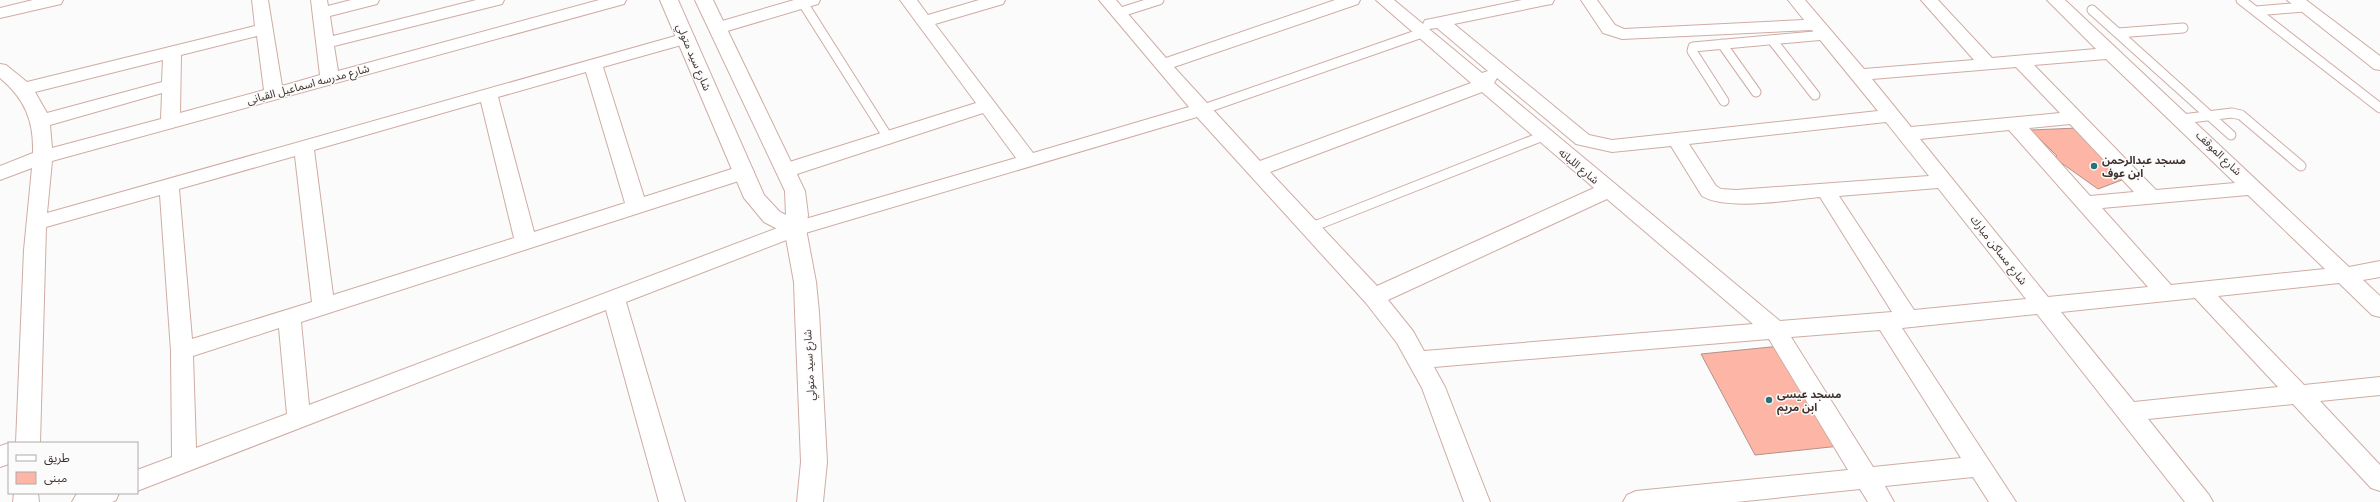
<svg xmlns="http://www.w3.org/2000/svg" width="2380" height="502" font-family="'Golos Text','Noto Sans Arabic',sans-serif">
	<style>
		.building { fill: #fdb6a6; stroke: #b39189 }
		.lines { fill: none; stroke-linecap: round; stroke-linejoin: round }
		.lane-far1-casing { stroke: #cfaca4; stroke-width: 11 }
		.lane-casing { stroke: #cfaca4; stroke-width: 13 }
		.street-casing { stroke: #cfaca4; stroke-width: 2 }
		.secondary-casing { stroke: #cfaca4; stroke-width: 2 }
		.lane-far1 { stroke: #fff; stroke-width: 9 }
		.lane { stroke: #fff; stroke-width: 11 }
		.street { fill: #fff; fill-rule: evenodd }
		.secondary { fill: #fff; fill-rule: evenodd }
		.poi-dot { fill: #297376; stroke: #fbfbfb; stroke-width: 1.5 }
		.labels { text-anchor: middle; stroke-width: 3; stroke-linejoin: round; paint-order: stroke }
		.street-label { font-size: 11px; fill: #3f312d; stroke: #fbfbfb }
		.poi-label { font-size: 11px; font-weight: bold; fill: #3f312d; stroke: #fbfbfb; text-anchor: start }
	</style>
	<rect width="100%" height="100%" fill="#fbfbfb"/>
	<!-- building -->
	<path class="building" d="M2078,128L2135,175L2098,189L2053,157L2057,156L2031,130Z
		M1781,346L1840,446L1755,455L1701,354Z"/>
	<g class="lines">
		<!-- lane-far1 casing -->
		<g class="lane-far1-casing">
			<path id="lane-far1" d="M2241,0L2380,108
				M803,3L889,139
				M2092,10L2231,135
				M2256,11L2304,7
				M1118,13L1159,0
				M2118,33L2183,28
				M1772,40L1815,95
				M1722,44L1756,92
				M1724,101L1692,51L1693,47L1825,35
				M1201,110L1422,33
				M2182,119L2232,113L2241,115L2301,166
				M1312,227L1543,136"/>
		</g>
		<!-- lane casing -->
		<g class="lane-casing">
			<path id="lane" d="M1310,228L1315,226"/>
		</g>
		<!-- street casing -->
		<g class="street-casing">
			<path id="street" d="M33,0H63L61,4L0,18V8Z
				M252,0H268L282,86L320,75L311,0H327L328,6L351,0H379L377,4L330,16L333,36L476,0H504L502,4L334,46L338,71L599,0H626L624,4L52,161L47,213L686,33L692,34L695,38L692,42L603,67L644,197L744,165L751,167L754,172L751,177L301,322L309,405L788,224L1016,158L983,113L794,175L787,177L780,175L777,170L780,165L976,103L900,0H917L928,15L979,0H1005L1003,4L935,24L1033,153L1189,107L1099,0H1116L1166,58L1335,0H1360L1358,4L1174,67L1260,161L1471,83L1376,0H1394L1423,24L1425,20L1431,19L1522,0H1554L1552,4L1546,5L1454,24L1589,135L1612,140L1878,111L1812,30L1622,39L1603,33L1581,0H1597L1615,25L1624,29L1804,20L1788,0H1805L1864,69L1974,60L1921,0H1938L1992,58L2096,49L2047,0H2065L2349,267L2380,261V277L2363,280L2380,296V317L2372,315L2339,283L2218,296L2304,385L2380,377V395L2320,401L2380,465V491L2371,488L2293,404L2148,419L2209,495L2213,502H2185L2037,314L1902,328L2016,502H1989L1973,477L1885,486L1894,502H1868L1860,489L1736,502H1623L1627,495L1636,491L1848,470L1769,339L1434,367L1445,387L1490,502H1464L1422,388L1397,343L1366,303L1197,117L802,234L626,302L685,502H659L606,310L137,491V470L172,457L171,351L160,195L46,227L40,443H16L24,250L32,168L0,180V166L33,153C34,121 25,99 0,78V64L6,65L27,82L255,26ZM1437,28L1488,71L1482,73L1429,29ZM257,36L264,90L180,113L181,55ZM2106,59L2235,183L2156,190L2034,65ZM163,60L162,82L47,113L35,92ZM2016,67L2060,113L1911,127L1872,79ZM586,72L625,203L534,232L498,97ZM1497,78L1576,144L1612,152L1671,146L1702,196C1727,211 1789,200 1820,197L1892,312L1780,321L1494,83ZM1482,92L1594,188L1377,286L1270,172ZM162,93L161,119L52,148L50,125ZM481,102L514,238L333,295L314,150ZM1886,122L1929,176L1736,190L1721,189L1716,186L1689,144ZM2070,124L2134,192L2090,196L2029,128ZM2009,130L2148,287L2048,297L1920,139ZM295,156L312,302L192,339L179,189ZM1938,188L2026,299L1914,310L1839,196ZM2248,195L2325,269L2171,285L2102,208ZM1607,199L1753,324L1424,351L1413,331L1388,300ZM2195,298L2278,387L2134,402L2061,312ZM279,328L287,414L196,448L193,356ZM1880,330L1961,458L1873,467L1791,337Z
				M794,0H820L818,4L724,32H712L709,28L712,24Z
				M2287,0H2306L2380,56V70L2374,69Z
				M9,443V464L0,467V446Z
				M14,493H38L39,502H13Z
				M80,493H119L116,500L112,502H72L76,495Z"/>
		</g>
		<!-- secondary casing -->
		<g class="secondary-casing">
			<path id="secondary" d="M660,0H678L764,195L780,212L786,215L785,191L695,0H713L805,191L808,215L806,229L816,282L819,312L827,462L823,502H797L801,462L795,312L794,282L785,233L764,222L744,198Z"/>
		</g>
		<!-- lane-far1 -->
		<use href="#lane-far1" class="lane-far1"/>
		<!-- lane -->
		<use href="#lane" class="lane"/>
		<!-- street -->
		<use href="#street" class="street"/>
		<!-- secondary -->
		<use href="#secondary" class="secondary"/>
	</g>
	<!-- markers -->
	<g class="poi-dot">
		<circle cx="2094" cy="166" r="4"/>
		<circle cx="1769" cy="400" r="4"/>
	</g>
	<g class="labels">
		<!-- street labels -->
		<g class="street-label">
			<text transform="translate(694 57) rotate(67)" y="4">شارع سيد متولي</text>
			<text transform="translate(308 84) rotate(-15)" y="4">شارع مدرسه اسماعيل القبانى</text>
			<text transform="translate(2219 153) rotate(44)" y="4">شارع الموقف</text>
			<text transform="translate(1579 166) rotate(40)" y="4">شارع اللبانه</text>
			<text transform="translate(1999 250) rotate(52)" y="4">شارع مساكن مبارك</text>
			<text transform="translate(809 365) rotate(-93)" y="4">شارع سيد متولي</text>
		</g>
		<!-- poi labels -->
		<g class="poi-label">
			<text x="2102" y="164">مسجد عبدالرحمن<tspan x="2102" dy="13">ابن عوف</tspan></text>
			<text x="1777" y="398">مسجد عيسى<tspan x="1777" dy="13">ابن مريم</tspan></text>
		</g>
	</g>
	<!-- legend -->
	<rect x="8" y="442" width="130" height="52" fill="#fbfbfb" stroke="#b0aaa9"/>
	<rect x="16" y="455" width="20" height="6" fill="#ffffff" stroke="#b0aaa9"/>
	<text x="44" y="462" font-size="12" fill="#3f312d">طريق</text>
	<rect x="16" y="472" width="20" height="12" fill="#fdb6a6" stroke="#b0aaa9"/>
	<text x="44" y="482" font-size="12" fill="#3f312d">مبنى</text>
</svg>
